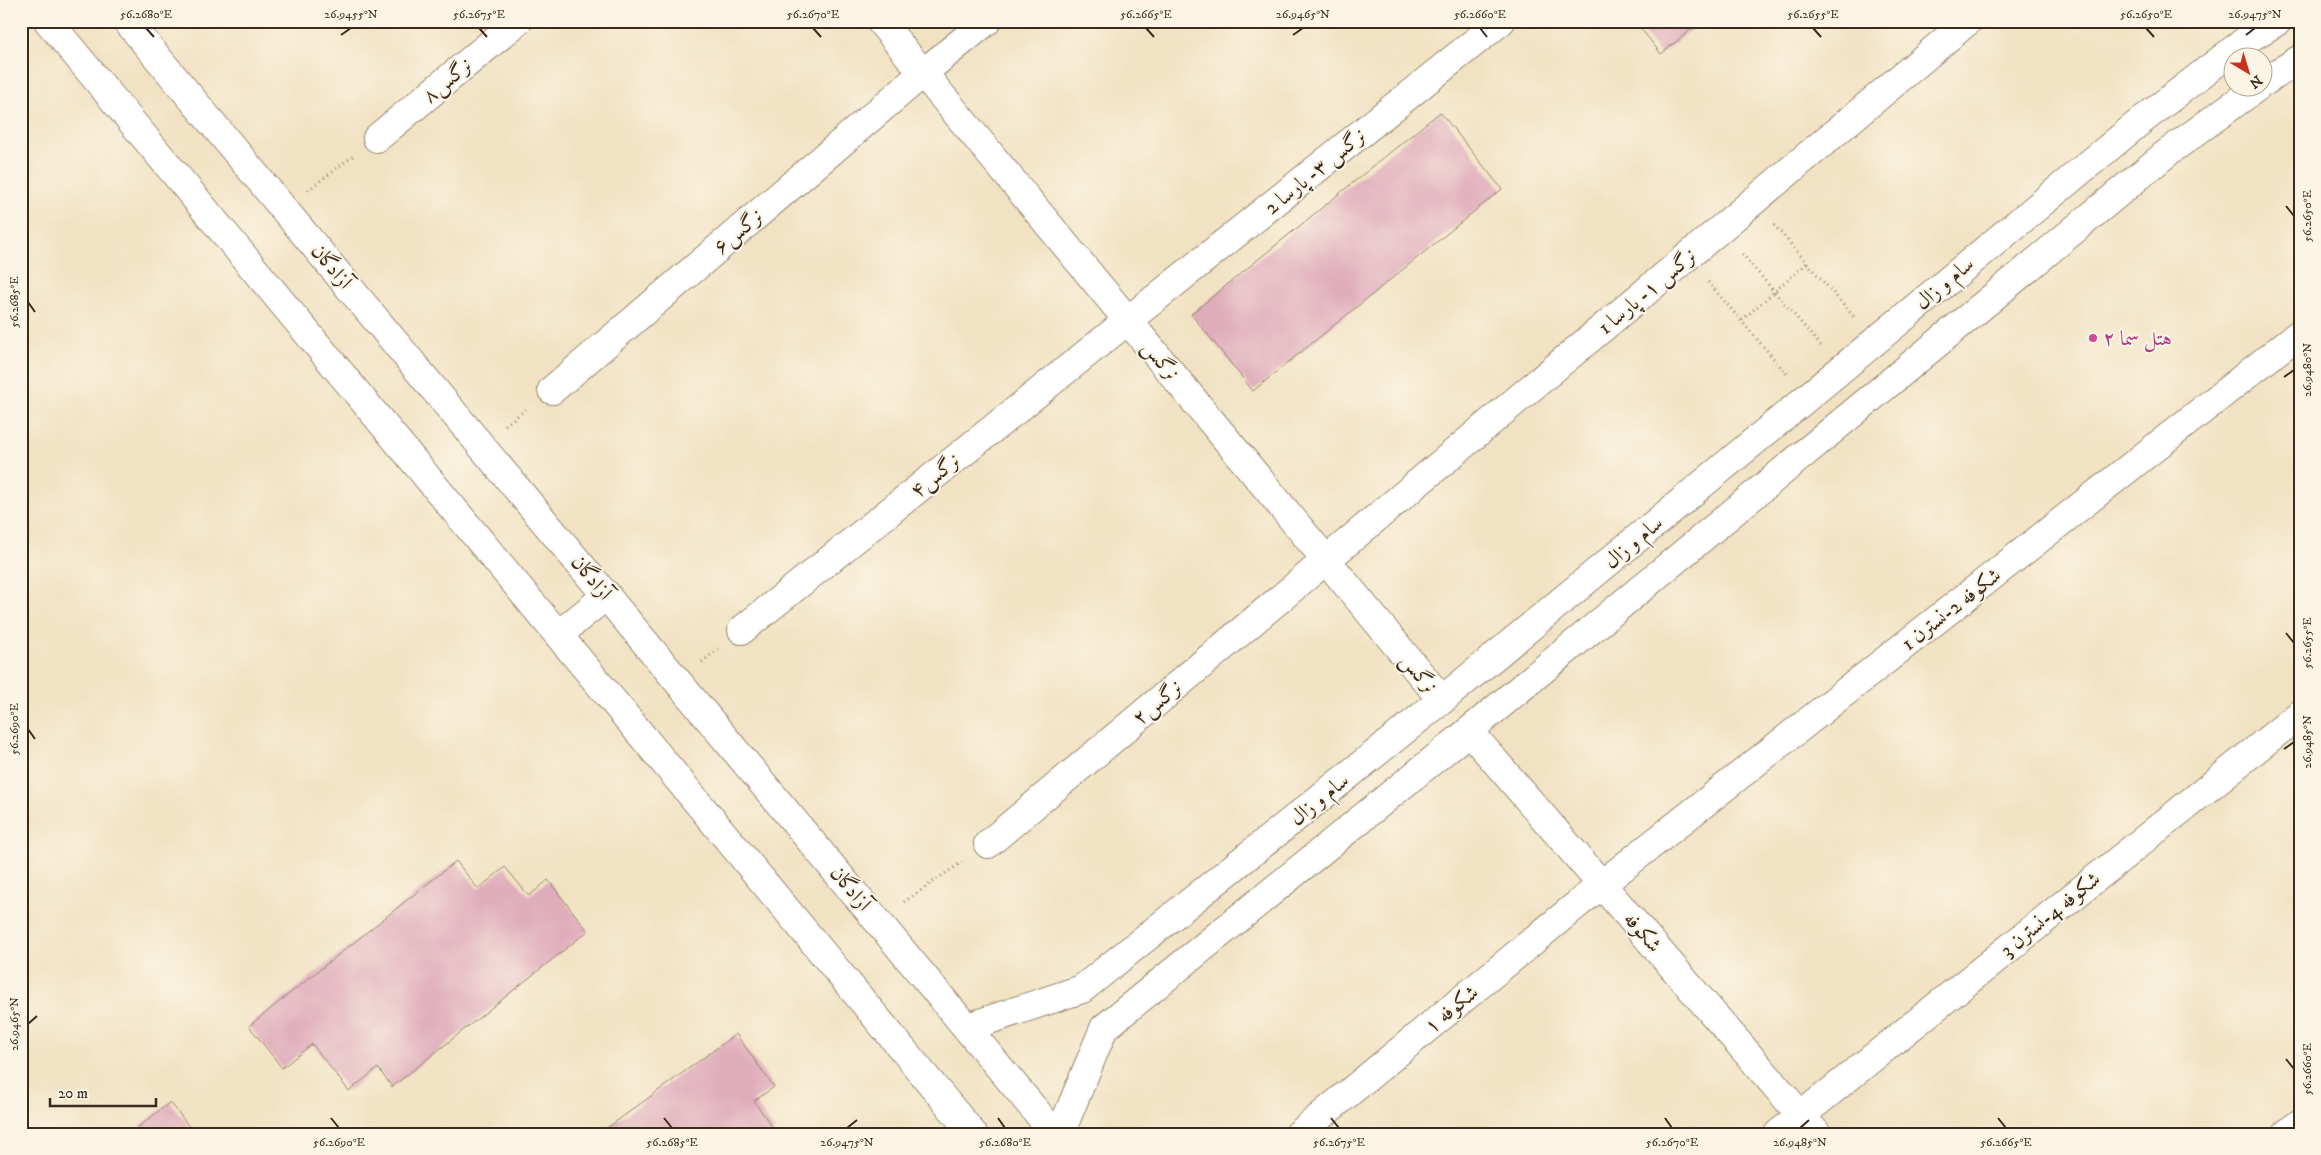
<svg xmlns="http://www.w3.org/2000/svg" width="2321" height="1155" font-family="'IM FELL DW Pica',Amiri,serif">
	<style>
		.building { fill: #dfacbb }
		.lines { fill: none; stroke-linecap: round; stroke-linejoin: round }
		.street-casing { stroke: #968670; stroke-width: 30 }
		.secondary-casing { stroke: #968670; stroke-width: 30 }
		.primary-casing { stroke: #968670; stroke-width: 30 }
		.path { stroke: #968670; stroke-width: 3; stroke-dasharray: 1 4; stroke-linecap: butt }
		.street { stroke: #fff; stroke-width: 28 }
		.secondary { stroke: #fff; stroke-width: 28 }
		.primary { stroke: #fff; stroke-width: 28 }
		.ticks { fill: none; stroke: #3b2a1e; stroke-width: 2 }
		.hotel-dot { fill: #d1479c; stroke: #fcf5e5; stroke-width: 2 }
		.labels { text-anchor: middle; stroke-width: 4; stroke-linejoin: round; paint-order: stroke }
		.street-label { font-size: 21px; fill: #3b2a1e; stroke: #fcf5e5 }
		.hotel-label { font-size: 21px; fill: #b23c85; stroke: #fcf5e5; text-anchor: start }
		.neatline { fill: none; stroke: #3b2a1e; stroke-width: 2 }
		.ticks-label { font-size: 12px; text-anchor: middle; fill: #3b2a1e }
	</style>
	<rect width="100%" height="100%" fill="#fcf5e5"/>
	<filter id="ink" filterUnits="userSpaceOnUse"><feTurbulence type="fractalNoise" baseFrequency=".02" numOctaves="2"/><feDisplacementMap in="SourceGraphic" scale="10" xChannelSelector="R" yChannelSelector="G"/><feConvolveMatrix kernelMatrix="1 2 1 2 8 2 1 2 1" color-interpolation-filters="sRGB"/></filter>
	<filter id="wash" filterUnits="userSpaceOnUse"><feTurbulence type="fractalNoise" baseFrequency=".0096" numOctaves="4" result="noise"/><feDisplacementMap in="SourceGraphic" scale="20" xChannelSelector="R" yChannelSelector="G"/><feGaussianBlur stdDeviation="1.12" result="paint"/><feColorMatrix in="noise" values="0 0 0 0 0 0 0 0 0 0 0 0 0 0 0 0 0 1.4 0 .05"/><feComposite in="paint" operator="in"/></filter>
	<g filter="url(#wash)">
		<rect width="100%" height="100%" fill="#f1e2c3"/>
		<g id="blocks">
			<!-- building -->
			<path class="building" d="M1635,21H1702L1661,54Z
				M1440,112L1502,189L1253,391L1191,314Z
				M456,861L478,889L505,867L529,896L548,880L588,931L392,1087L378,1068L349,1091L312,1044L282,1068L249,1026Z
				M736,1034L774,1087L754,1101L775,1131L771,1134H599Z
				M170,1102L195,1134H130Z"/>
		</g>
	</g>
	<g filter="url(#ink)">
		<use href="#blocks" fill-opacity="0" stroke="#968670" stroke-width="1"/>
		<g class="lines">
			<!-- street casing -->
			<g class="street-casing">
				<path id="street" d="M880,21L1442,700
					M377,138L518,21
					M552,390L923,73L987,21
					M742,630L1501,21
					M1469,731L1817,1134
					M988,844L1968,21
					M1299,1134L1602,884L2300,333
					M1778,1134L2300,714
					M2286,1134L2300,1123"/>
			</g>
			<!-- secondary casing -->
			<g class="secondary-casing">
				<path id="secondary" d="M2264,82L2300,59
					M968,1027L1082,989L1442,700L2136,125L2246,40L2278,21
					M1060,1134L1104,1028L1469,731L2167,153L2256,88"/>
			</g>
			<!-- primary casing -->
			<g class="primary-casing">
				<path id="primary" d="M48,21L973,1134
					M127,21L1055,1134
					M558,635L607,595"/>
			</g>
			<!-- path -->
			<path class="path" d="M308,190L353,156
				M1774,225L1855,318
				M1742,254L1821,346
				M1708,282L1787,374
				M1742,320L1807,263
				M505,425L528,408
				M702,662L718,649
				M904,902L962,862"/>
			<!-- street -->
			<use href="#street" class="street"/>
			<!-- secondary -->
			<use href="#secondary" class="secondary"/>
			<!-- primary -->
			<use href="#primary" class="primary"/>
		</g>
	</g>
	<!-- ticks -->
	<path class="ticks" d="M146,28L154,37M479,28L487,37M813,28L821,37M1146,28L1154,37M1480,28L1487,37M1813,28L1821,37M2146,28L2154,37M341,35L351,28M1293,35L1303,28M2246,35L2255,28M2286,206L2294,216M28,302L35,312M2284,377L2294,370M2286,633L2294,643M28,729L35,739M2284,749L2294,742M28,1024L37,1016M2286,1059L2294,1069M331,1118L339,1128M664,1118L672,1128M998,1118L1005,1128M1331,1118L1339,1128M1665,1118L1672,1128M1998,1118L2006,1128M847,1128L857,1120M1800,1128L1809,1120"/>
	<!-- markers -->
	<circle class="hotel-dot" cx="2093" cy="338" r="5"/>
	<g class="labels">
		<!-- street labels -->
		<g class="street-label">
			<text transform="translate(447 80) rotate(-40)" y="7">نرگس۸</text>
			<text transform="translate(1315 171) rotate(-39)" y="7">نرگس ۳- پارسا 2</text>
			<text transform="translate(738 231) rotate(-40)" y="7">نرگس۶</text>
			<text transform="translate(332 266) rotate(50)" y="7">آزادگان</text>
			<text transform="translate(1944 283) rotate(-40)" y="7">سام و زال</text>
			<text transform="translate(1647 291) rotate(-40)" y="7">نرگس ۱- پارسا 1</text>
			<text transform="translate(1161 360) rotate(50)" y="7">نرگس</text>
			<text transform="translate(935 475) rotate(-39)" y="7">نرگس۴</text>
			<text transform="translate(1633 542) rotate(-40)" y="7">سام و زال</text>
			<text transform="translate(592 577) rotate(50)" y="7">آزادگان</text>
			<text transform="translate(1951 609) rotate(-38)" y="7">شکوفه 2-نسترن 1</text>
			<text transform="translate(1419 673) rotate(50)" y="7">نرگس</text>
			<text transform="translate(1157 702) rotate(-40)" y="7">نرگس۲</text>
			<text transform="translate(1319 799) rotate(-39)" y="7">سام و زال</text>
			<text transform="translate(851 888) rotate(50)" y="7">آزادگان</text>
			<text transform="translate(2050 914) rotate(-39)" y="7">شکوفه 4-نسترن 3</text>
			<text transform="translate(1643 932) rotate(49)" y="7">شکوفه</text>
			<text transform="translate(1451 1009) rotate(-39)" y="7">شکوفه ۱</text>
		</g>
		<!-- hotel labels -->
		<g class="hotel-label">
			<text x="2103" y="345">هتل سما ۲</text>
		</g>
	</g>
	<!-- margin -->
	<rect width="2321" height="1155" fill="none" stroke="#fcf5e5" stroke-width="55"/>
	<!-- north arrow -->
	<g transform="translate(2248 72) rotate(142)"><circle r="24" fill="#fcf5e5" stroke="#afa495"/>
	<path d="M0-4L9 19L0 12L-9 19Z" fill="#c8321e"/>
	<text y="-8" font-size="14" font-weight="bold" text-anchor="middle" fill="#3b2a1e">N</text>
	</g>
	<!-- scale -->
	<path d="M50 1098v8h106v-8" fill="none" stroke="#3b2a1e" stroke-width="2.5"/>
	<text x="58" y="1098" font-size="15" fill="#3b2a1e" stroke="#fcf5e5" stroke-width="4" paint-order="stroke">20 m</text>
	<rect x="28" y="28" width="2266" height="1100" class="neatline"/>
	<g class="ticks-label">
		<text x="146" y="18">56.2680°E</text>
		<text x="351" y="18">26.9455°N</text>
		<text x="479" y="18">56.2675°E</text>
		<text x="813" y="18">56.2670°E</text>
		<text x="1146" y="18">56.2665°E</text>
		<text x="1303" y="18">26.9465°N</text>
		<text x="1480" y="18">56.2660°E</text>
		<text x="1813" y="18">56.2655°E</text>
		<text x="2146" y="18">56.2650°E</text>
		<text x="2255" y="18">26.9475°N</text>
		<text transform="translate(2307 216) rotate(-90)" y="4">56.2650°E</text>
		<text transform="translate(14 302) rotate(-90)" y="4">56.2685°E</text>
		<text transform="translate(2307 370) rotate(-90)" y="4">26.9480°N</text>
		<text transform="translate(2307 643) rotate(-90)" y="4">56.2655°E</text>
		<text transform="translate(14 729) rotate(-90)" y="4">56.2690°E</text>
		<text transform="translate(2307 742) rotate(-90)" y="4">26.9485°N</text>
		<text transform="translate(14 1024) rotate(-90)" y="4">26.9465°N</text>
		<text transform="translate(2307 1069) rotate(-90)" y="4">56.2660°E</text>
		<text x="339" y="1146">56.2690°E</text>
		<text x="672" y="1146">56.2685°E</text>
		<text x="847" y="1146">26.9475°N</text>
		<text x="1005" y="1146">56.2680°E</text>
		<text x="1339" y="1146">56.2675°E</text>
		<text x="1672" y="1146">56.2670°E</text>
		<text x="1800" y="1146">26.9485°N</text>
		<text x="2006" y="1146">56.2665°E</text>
	</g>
</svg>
